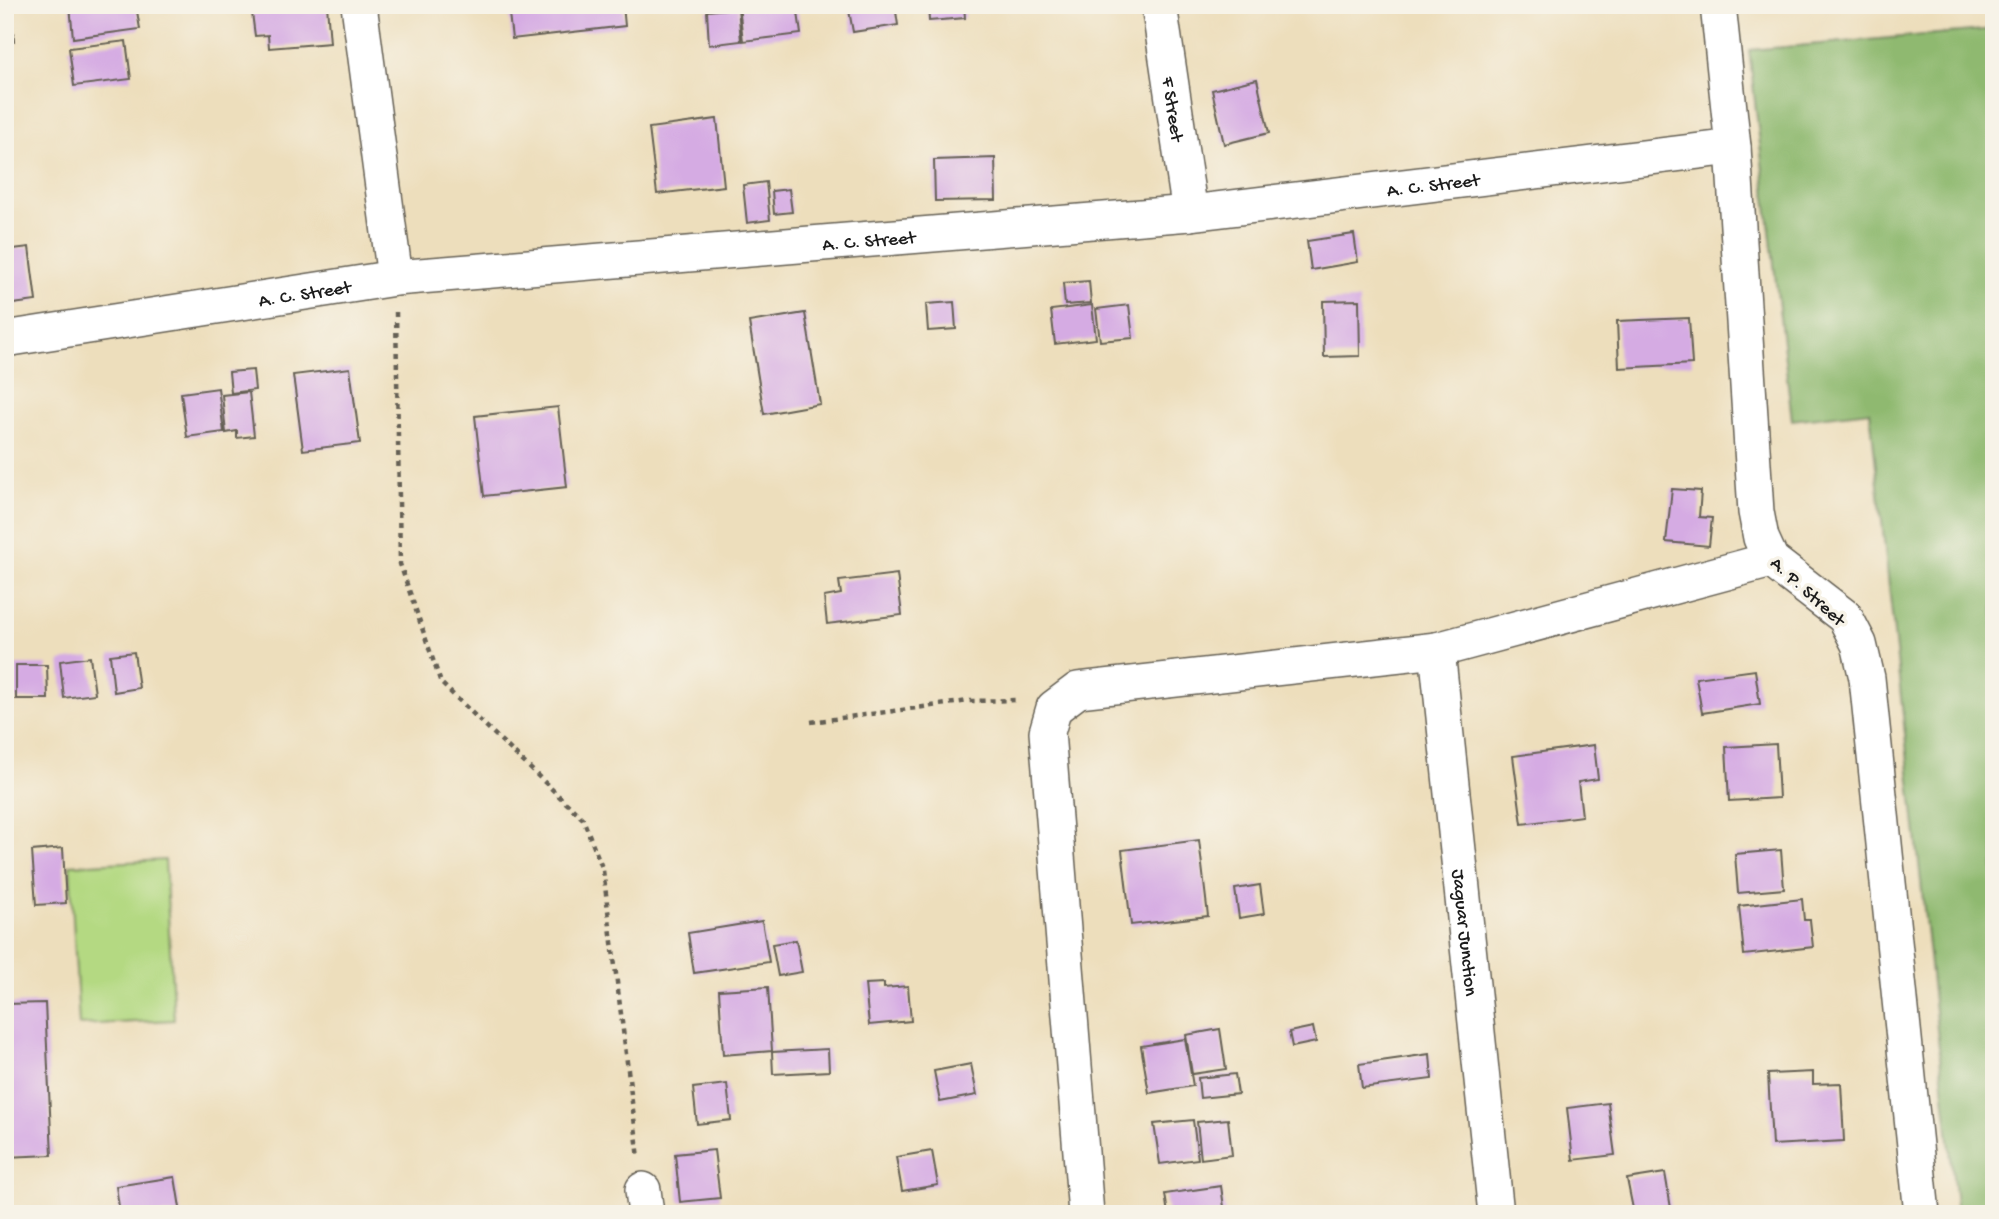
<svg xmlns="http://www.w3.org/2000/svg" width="1999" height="1219" font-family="'Gochi Hand',sans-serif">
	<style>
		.green { fill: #b4d982; stroke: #687a4f; stroke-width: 2 }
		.forest { fill: #8fb970; stroke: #566a46; stroke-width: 2 }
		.building { fill: #d5abe3 }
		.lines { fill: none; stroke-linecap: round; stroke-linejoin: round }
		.street-casing { stroke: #656054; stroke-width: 38 }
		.path { stroke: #656054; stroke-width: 4.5; stroke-dasharray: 5 5; stroke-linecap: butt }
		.street { stroke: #fff; stroke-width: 35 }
		.labels { text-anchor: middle; stroke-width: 7; stroke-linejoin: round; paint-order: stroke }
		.street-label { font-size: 19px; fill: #1c1c1c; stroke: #f7f3e8 }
	</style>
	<rect width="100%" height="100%" fill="#f7f3e8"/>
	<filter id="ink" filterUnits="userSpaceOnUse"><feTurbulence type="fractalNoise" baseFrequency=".0143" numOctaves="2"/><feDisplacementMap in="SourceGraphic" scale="14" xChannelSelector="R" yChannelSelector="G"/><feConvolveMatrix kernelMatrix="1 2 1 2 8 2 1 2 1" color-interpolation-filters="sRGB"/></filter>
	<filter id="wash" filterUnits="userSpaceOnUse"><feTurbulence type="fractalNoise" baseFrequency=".00686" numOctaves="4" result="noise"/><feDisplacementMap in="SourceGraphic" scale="28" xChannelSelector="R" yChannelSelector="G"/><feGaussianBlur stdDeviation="1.57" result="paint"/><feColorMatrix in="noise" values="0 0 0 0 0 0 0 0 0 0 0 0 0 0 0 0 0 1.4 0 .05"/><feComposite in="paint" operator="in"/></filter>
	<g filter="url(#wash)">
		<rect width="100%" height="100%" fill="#eddebc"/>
		<!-- green -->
		<path class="green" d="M165,860L174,1020L79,1025L70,865Z"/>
		<!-- forest -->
		<path class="forest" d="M1994,29V1214H1957L1870,411L1792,420L1749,50Z"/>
		<g id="blocks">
			<!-- building -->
			<path class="building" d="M70,5H136L140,29L73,38Z
				M268,5H327L330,43L269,48L268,35L255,36L252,13L269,12Z
				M508,5H623L625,26L512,39Z
				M739,5H797L801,34L743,41Z
				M848,5H895L898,25L853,32Z
				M928,5H964L965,18L929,21Z
				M5,8H11L14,41L5,42Z
				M738,8L741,41L709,45L707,11Z
				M126,41L131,79L74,86L69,48Z
				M1257,79L1269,133L1224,144L1212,90Z
				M717,119L724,186L657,194L649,128Z
				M995,158L996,200L935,201L934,160Z
				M766,182L770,220L747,223L743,185Z
				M789,189L792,212L774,214L772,191Z
				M1354,234L1358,262L1311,270L1307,241Z
				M29,247L36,301L5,305V250Z
				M1089,281L1091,303L1065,305L1063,283Z
				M1359,300L1360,356L1324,357L1323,301Z
				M954,302L956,329L928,331L926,304Z
				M1092,305L1096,339L1055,344L1051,310Z
				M1129,305L1133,338L1100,341L1096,309Z
				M805,313L820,404L764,414L749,322Z
				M1689,318L1692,364L1619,368L1617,321Z
				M350,368L360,443L303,450L293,375Z
				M253,370L255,390L231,393L229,372Z
				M218,388L224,432L187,437L181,393Z
				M249,392L254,436L237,438V431L226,433L222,395Z
				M558,407L567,487L484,496L475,416Z
				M1672,489L1701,491L1699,517L1712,518L1709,546L1666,542Z
				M897,574L902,615L827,624L824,597L841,594L839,581Z
				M134,652L139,688L114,692L110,655Z
				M90,657L95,694L64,698L60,661Z
				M16,665H47L48,699H16Z
				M1755,670L1760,704L1702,713L1696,678Z
				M1776,744L1779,798L1729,801L1726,747Z
				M1594,745L1598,779L1578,782L1582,816L1522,824L1513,756Z
				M1199,840L1208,916L1131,925L1122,850Z
				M63,848L66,903L36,905L32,851Z
				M1781,850L1784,889L1738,893L1735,854Z
				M1260,885L1264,914L1239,918L1235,889Z
				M1802,899L1804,920H1810L1813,947L1744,955L1739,906Z
				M762,921L769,962L694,973L688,933Z
				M796,940L802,972L778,976L772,944Z
				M884,983V988L908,986L911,1021L869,1025L865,984Z
				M768,987L772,1051L723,1055L719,990Z
				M45,1003L52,1155L5,1157V1004Z
				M1313,1027L1316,1042L1292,1047L1289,1032Z
				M1220,1029L1226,1069L1192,1074L1186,1035Z
				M1185,1039L1193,1086L1149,1093L1141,1046Z
				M828,1049L829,1071L773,1074L772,1052Z
				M1430,1054L1432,1079L1362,1088L1359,1064Z
				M971,1064L977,1095L940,1102L934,1071Z
				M1813,1072V1084L1841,1083L1844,1141L1772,1145L1768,1074Z
				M1235,1074L1238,1094L1200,1098L1198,1078Z
				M727,1084L731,1120L697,1124L693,1088Z
				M1608,1103L1615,1155L1573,1160L1567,1108Z
				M1228,1119L1232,1155L1201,1159L1197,1122Z
				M1193,1120L1198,1159L1160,1164L1154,1124Z
				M714,1150L720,1198L680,1202L675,1154Z
				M932,1151L938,1185L902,1191L896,1157Z
				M1665,1173L1672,1214H1634L1627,1179Z
				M175,1177L181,1214H120L116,1186Z
				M1221,1186L1225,1214H1168L1165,1194Z"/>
		</g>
	</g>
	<g filter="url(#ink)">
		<use href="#blocks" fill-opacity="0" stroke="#656054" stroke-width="2"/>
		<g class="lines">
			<!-- street casing -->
			<g class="street-casing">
				<g id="street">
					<path d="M359,5L395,278"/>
					<path id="s1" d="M1159,5L1190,213"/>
					<path d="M1718,5L1733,147L1756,512L1761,538L1771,560L1845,617L1859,644L1867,678L1922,1214"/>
					<path id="s2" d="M5,339L395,278L1190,213L1733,147"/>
					<path id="s3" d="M1437,650L1496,1214"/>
					<path d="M643,1190L646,1214"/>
					<path d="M1086,1214L1047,732L1054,708L1078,690L1437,650L1771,560"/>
				</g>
			</g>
			<!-- path -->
			<path class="path" d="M396,312L400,564L441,683L583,819L603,870L639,1158
				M811,722L969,701L1019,700"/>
			<!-- street -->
			<use href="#street" class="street"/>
		</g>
	</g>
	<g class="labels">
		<!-- street labels -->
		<g class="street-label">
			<text dy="7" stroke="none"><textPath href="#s1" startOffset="105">F Street</textPath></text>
			<text dy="7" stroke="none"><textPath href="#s2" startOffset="1437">A. C. Street</textPath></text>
			<text dy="7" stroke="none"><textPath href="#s2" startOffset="870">A. C. Street</textPath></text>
			<text dy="7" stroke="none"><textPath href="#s2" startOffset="303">A. C. Street</textPath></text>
			<text transform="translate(1809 590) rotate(42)" y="7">A. P. Street</text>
			<text dy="7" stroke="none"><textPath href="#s3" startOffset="284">Jaguar Junction</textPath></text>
		</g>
	</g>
	<!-- margin -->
	<rect width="1999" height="1219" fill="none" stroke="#f7f3e8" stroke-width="28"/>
</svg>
